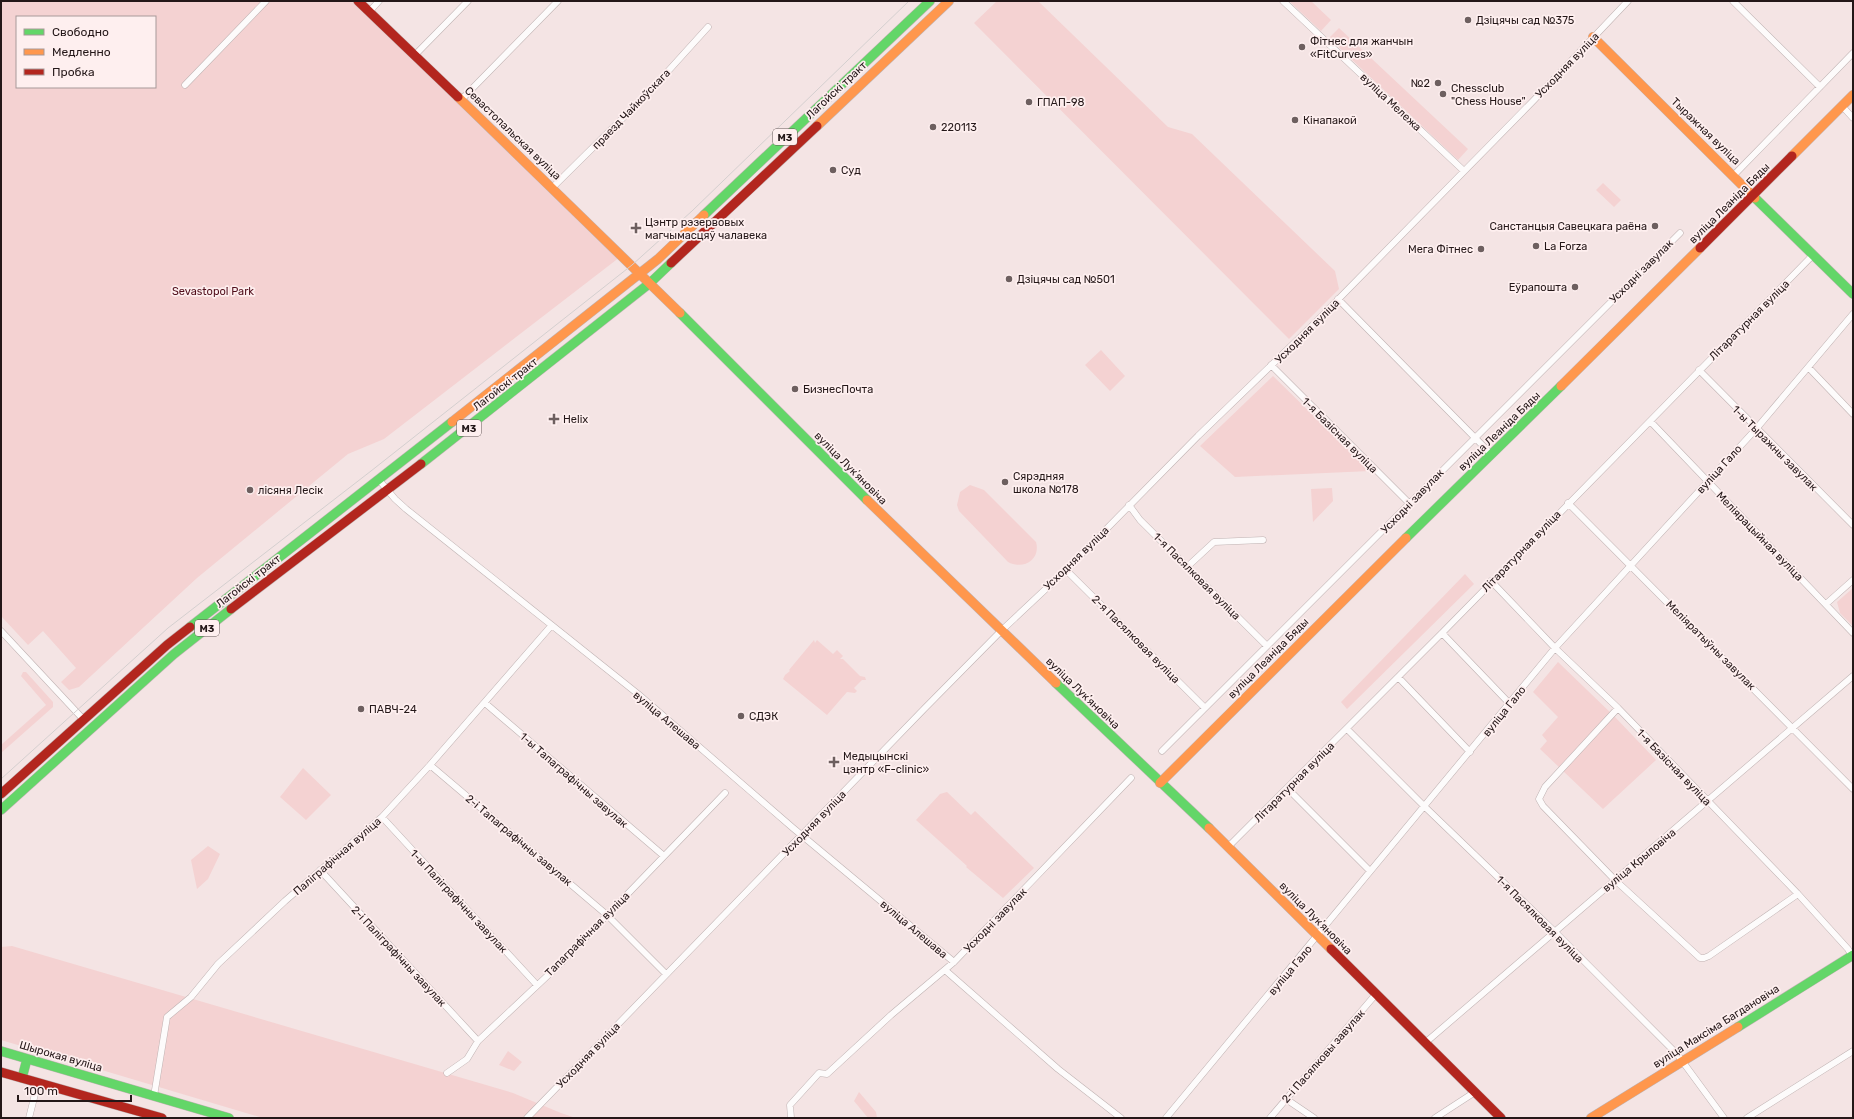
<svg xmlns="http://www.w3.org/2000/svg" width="1854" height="1119" font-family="Rubik,sans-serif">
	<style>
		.green { fill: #f4d2d2; fill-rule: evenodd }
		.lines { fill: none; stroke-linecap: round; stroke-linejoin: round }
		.street-casing { stroke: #bfb2b2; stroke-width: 7 }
		.fast-casing { stroke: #bfb2b2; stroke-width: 10 }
		.slow-casing { stroke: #bfb2b2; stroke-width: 10 }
		.jam-casing { stroke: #bfb2b2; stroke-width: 10 }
		.street { stroke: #fdfbfb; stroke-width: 6 }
		.fast { stroke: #63d668; stroke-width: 9 }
		.slow { stroke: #ff974d; stroke-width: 9 }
		.jam { stroke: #b3261e; stroke-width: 9 }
		.tram { stroke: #d4cfcf; stroke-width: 1 }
		.poi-dot { fill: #6d5f5f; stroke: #feefef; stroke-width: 1.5 }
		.labels { text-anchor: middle; stroke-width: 3.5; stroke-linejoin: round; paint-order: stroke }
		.shield { fill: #feefef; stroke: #655858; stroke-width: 1 }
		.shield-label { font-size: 10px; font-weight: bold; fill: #241718 }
		.poi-label { font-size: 11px; fill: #241718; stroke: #feefef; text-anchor: start }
		.street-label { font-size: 11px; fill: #241718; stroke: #feefef }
		.park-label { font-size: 11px; fill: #500d1a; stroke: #feefef }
	</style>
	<rect width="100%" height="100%" fill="#f4e4e4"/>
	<!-- green -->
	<path class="green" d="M1,1H357L620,257L384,439L348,454L197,578L79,687L69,690L61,682L76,668L43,631L28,645L1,616ZM17,17H155V87H17Z
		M997,1H1038L1168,127L1192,134L1335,271L1339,289L1289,339L974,23Z
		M1289,1H1311L1331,20L1321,31Z
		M1339,28L1468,149L1458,160L1329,38Z
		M1603,183L1621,200L1614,207L1596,190Z
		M1101,350L1125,376L1110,391L1085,365Z
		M1273,376L1370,471L1235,477L1200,446Z
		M970,485L984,490L1036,542C1041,560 1023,570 1008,562L959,511L957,505L960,492Z
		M1332,488L1333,501L1313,522L1311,489Z
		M1465,574L1474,584L1347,709L1341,702Z
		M1853,588V626L1840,613L1837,602Z
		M814,640L815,643L817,640L833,654L837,650L843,656L840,659H843L860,676L865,677L866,680H862L854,688L857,691L855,693L847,692L827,715L783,679L785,675L790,671L789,670Z
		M1558,662L1615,717L1656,760L1603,809L1540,749L1547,741L1542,735L1558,717L1533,692Z
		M23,672H26L53,702V707L1,753V745L46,705L21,676Z
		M303,768L331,795L306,820L280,797Z
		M947,792L971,815L975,811L1034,868L1003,898L966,867L967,866L916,820L940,794Z
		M208,846L220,854L208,879L197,889L191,860Z
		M12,946L513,1093L561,1113L576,1118H263L1,1040V947Z
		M508,1051L522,1062L514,1071L499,1065Z
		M859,1092L876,1112L877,1118H868L854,1101Z"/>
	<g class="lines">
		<!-- street casing -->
		<g class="street-casing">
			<path id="street" d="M1283,1L1464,171
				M1733,1L1820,87
				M369,12L379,1
				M415,55L468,1
				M185,85L266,1
				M461,100L558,1
				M1842,106L1853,118
				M1734,175L1853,53
				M552,188L651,90L708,27
				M1338,299L1492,455
				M1271,365L1410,504
				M1809,368L1853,414
				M1699,370L1853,525
				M1650,421L1853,633
				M379,480L395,499L406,509L638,694L793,828L954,962
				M1568,503L1853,789
				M1129,505L1140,520L1267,646
				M1187,567L1214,542L1263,540
				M1066,570L1205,708
				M1491,581L1555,648L1618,708L1798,894L1848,949L1852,956
				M1826,604L1853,580
				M1,631L83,719
				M1442,633L1510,704
				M1398,677L1470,752
				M485,703L664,856
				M1618,708L1545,787L1539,799L1543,806L1615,880L1700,958H1704L1709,956L1798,894
				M1347,729L1425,807L1555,932L1677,1054L1724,1118
				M1162,751L1680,233
				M430,765L607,915L666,974
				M1287,788L1370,871
				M382,817L536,984
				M1228,847L1442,633L1814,254
				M320,870L478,1041
				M945,970L1058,1069L1121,1118
				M1425,1043L1853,676
				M447,1073L467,1059L478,1041L560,964L725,793
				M154,1096L167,1017L191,997L218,964L285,901L382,817L430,765L551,626
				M1286,1099L1314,1118
				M29,1118L38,1082
				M527,1118L924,709L1001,631L1066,570L1198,436L1315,323L1534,100L1628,1
				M791,1118L790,1105L819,1073L827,1074L891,1015L954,962L1131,778
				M1166,1118L1555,648L1756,429L1853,314
				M1270,1118L1376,994
				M1435,1118L1475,1092
				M1747,1118L1853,1051"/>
		</g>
		<!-- fast casing -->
		<g class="fast-casing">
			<path id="fast" d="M1755,198L1853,294
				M704,215L930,1
				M680,313L867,500
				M421,464L650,283L671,263
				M1406,538L1561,386
				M190,627L452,422
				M1056,683L1209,828
				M1,810L174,654L231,609
				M1738,1027L1853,955
				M1,1051L229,1118
				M22,1078L27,1059"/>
		</g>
		<!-- slow casing -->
		<g class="slow-casing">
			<path id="slow" d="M1593,37L1755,198
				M458,97L680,313
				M817,126L949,1
				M1792,156L1853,95
				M1561,386L1700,248
				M452,422L658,259L704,215
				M867,500L1056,683
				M1160,783L1406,538
				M1209,828L1331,949
				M1591,1118L1738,1027"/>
		</g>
		<!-- jam casing -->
		<g class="jam-casing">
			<path id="jam" d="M358,1L458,97
				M1700,248L1792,156
				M671,263L817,126
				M231,609L421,464
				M1,794L167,645L190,627
				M1331,949L1501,1118
				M1,1072L162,1118"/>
		</g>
		<!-- street -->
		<use href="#street" class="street"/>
		<!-- fast -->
		<use href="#fast" class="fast"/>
		<!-- slow -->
		<use href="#slow" class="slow"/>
		<!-- jam -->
		<use href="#jam" class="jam"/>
		<!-- tram -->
		<path class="tram" d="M1,779L168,628L371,471L632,265L692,211L909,1"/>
	</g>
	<!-- markers -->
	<g class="poi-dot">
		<circle cx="1468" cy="20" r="4"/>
		<circle cx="1302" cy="47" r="4"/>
		<circle cx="1438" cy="83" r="4"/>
		<circle cx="1443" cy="94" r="4"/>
		<circle cx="1029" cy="102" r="4"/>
		<circle cx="1295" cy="120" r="4"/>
		<circle cx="933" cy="127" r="4"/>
		<circle cx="833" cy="170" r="4"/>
		<circle cx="1655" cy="226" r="4"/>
		<path d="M634 222h4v4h4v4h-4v4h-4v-4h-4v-4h4z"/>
		<circle cx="1536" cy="246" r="4"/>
		<circle cx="1481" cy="249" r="4"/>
		<circle cx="1009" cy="279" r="4"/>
		<circle cx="1575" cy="287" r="4"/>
		<circle cx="795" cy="389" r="4"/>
		<path d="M552 413h4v4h4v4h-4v4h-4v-4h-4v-4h4z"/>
		<circle cx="1005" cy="482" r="4"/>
		<circle cx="250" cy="490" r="4"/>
		<circle cx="361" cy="709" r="4"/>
		<circle cx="741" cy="716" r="4"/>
		<path d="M832 756h4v4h4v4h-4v4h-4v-4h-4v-4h4z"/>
	</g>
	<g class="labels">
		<!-- shield labels -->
		<g class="shield">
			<rect x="773" y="129" width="24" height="16" rx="3"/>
			<rect x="457" y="420" width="24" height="16" rx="3"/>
			<rect x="195" y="620" width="24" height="16" rx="3"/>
		</g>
		<g class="shield-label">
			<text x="785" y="141">М3</text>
			<text x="469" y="432">М3</text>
			<text x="207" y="632">М3</text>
		</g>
		<!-- poi labels -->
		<g class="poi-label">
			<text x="1476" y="24">Дзіцячы сад №375</text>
			<text x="1310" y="45">Фітнес для жанчын<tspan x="1310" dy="13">«FitCurves»</tspan></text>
			<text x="1430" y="87" text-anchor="end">№2</text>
			<text x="1451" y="92">Chessclub<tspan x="1451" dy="13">"Chess House"</tspan></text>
			<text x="1037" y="106">ГПАП-98</text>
			<text x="1303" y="124">Кінапакой</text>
			<text x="941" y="131">220113</text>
			<text x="841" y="174">Суд</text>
			<text x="645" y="226">Цэнтр рэзервовых<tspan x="645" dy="13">магчымасцяў чалавека</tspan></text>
			<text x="1647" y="230" text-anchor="end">Санстанцыя Савецкага раёна</text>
			<text x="1544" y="250">La Forza</text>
			<text x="1473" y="253" text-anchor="end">Мега Фітнес</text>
			<text x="1017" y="283">Дзіцячы сад №501</text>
			<text x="1567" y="291" text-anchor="end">Еўрапошта</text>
			<text x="803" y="393">БизнесПочта</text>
			<text x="563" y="423">Helix</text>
			<text x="1013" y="480">Сярэдняя<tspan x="1013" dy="13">школа №178</tspan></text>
			<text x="258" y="494">лісяня Лесік</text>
			<text x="369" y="713">ПАВЧ-24</text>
			<text x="749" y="720">СДЭК</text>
			<text x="843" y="760">Медыцынскі<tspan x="843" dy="13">цэнтр «F-clinic»</tspan></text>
		</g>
		<!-- street labels -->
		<g class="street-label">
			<text transform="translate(1567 65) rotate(-46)" y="4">Усходняя вуліца</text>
			<text transform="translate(836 90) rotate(-43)" y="4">Лагойскі тракт</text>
			<text transform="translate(1391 102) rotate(43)" y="4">вуліца Мележа</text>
			<text transform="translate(631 109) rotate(-46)" y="4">праезд Чайкоўскага</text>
			<text transform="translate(1706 131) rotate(44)" y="4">Тыражная вуліца</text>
			<text transform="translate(513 133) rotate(44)" y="4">Севастопальская вуліца</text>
			<text transform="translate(1729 203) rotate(-45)" y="4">вуліца Леаніда Бяды</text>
			<text transform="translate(1641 271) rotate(-45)" y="4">Усходні завулак</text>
			<text transform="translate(1749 320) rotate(-45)" y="4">Літаратурная вуліца</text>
			<text transform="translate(1307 331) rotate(-45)" y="4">Усходняя вуліца</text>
			<text transform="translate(505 384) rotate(-38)" y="4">Лагойскі тракт</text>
			<text transform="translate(1499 431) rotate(-44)" y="4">вуліца Леаніда Бяды</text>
			<text transform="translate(1340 435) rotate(45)" y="4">1-я Базісная вуліца</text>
			<text transform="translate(1775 448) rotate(45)" y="4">1-ы Тыражны завулак</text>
			<text transform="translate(851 468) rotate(45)" y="4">вуліца Лукʼяновіча</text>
			<text transform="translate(1719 469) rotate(-48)" y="4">вуліца Гало</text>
			<text transform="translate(1412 501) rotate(-46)" y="4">Усходні завулак</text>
			<text transform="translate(1760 536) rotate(46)" y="4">Меліярацыйная вуліца</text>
			<text transform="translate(1521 551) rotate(-46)" y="4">Літаратурная вуліца</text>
			<text transform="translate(1076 558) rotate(-44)" y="4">Усходняя вуліца</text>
			<text transform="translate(1197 576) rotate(45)" y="4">1-я Пасялковая вуліца</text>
			<text transform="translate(248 581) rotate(-38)" y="4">Лагойскі тракт</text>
			<text transform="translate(1136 639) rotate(45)" y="4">2-я Пасялковая вуліца</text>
			<text transform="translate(1711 645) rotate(45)" y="4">Меліяратыўны завулак</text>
			<text transform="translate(1268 658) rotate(-45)" y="4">вуліца Леаніда Бяды</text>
			<text transform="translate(1083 693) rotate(44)" y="4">вуліца Лукʼяновіча</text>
			<text transform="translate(1504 711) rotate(-51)" y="4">вуліца Гало</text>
			<text transform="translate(667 720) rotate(40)" y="4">вуліца Алешава</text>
			<text transform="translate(1674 767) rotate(46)" y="4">1-я Базісная вуліца</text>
			<text transform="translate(574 780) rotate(41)" y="4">1-ы Тапаграфічны завулак</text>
			<text transform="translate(1294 782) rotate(-45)" y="4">Літаратурная вуліца</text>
			<text transform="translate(814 823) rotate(-46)" y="4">Усходняя вуліца</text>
			<text transform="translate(519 840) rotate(40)" y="4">2-і Тапаграфічны завулак</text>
			<text transform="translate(337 856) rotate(-41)" y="4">Паліграфічная вуліца</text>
			<text transform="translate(1639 860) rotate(-40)" y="4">вуліца Крыловіча</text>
			<text transform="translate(459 901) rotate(47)" y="4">1-ы Паліграфічны завулак</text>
			<text transform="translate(1316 918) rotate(45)" y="4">вуліца Лукʼяновіча</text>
			<text transform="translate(1540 919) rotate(45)" y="4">1-я Пасялковая вуліца</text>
			<text transform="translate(995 920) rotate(-46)" y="4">Усходні завулак</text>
			<text transform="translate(914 929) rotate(40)" y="4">вуліца Алешава</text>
			<text transform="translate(587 934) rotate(-45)" y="4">Тапаграфічная вуліца</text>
			<text transform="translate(399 956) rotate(47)" y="4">2-і Паліграфічны завулак</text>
			<text transform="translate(1290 970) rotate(-50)" y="4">вуліца Гало</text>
			<text transform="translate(1716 1026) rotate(-32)" y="4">вуліца Максіма Багдановіча</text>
			<text transform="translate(588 1055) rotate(-46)" y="4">Усходняя вуліца</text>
			<text transform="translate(61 1056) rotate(16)" y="4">Шырокая вуліца</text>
			<text transform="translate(1323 1056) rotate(-49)" y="4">2-і Пасялковы завулак</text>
		</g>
		<!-- park labels -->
		<g class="park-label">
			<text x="213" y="295">Sevastopol Park</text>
		</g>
	</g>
	<!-- border -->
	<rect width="1854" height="1119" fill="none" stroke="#241718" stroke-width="4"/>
	<!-- legend -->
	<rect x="16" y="16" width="140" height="72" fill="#feefef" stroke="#a79999"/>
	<rect x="24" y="29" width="20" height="6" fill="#63d668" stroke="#a79999"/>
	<text x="52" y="36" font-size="12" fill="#241718">Свободно</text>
	<rect x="24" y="49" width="20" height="6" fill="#ff974d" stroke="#a79999"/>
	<text x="52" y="56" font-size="12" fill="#241718">Медленно</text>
	<rect x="24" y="69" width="20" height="6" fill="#b3261e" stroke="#a79999"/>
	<text x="52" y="76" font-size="12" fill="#241718">Пробка</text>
	<!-- scale -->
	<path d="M18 1095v6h113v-6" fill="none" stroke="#241718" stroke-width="2"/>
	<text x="24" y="1095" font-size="12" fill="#241718" stroke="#feefef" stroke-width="3" paint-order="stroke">100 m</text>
</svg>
